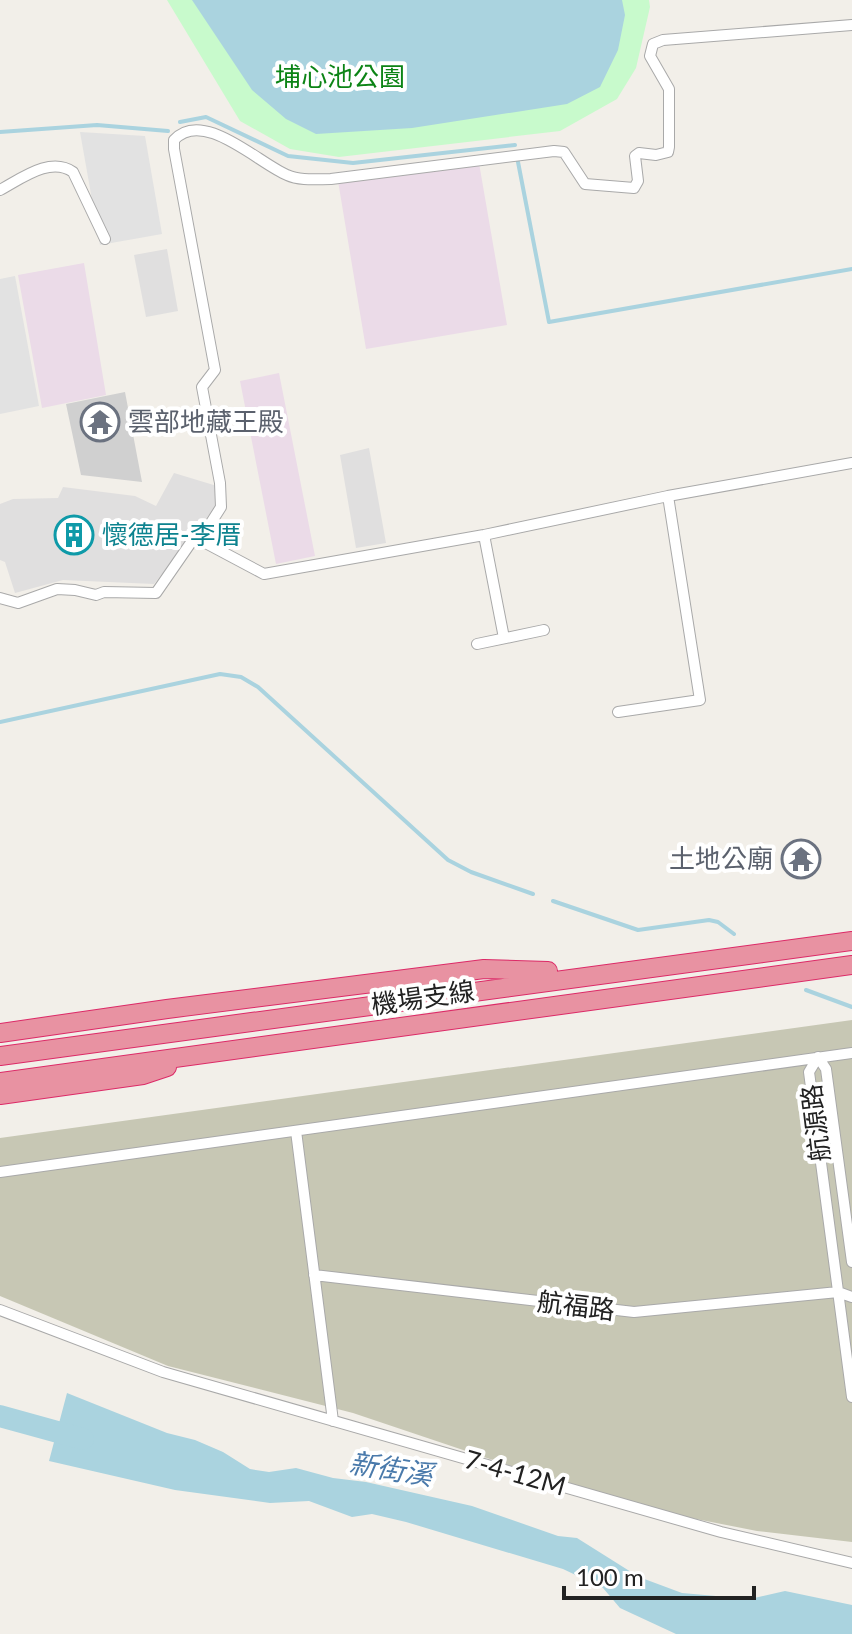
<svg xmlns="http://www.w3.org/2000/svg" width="852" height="1634" font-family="Lato,'Noto Sans TC',sans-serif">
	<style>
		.residential { fill: #e0dfdf }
		.industrial { fill: #ebdbe8 }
		.religious { fill: #d0d0d0 }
		.construction { fill: #c7c7b4 }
		.park { fill: #c8facc }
		.parking { fill: #e2e2e2 }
		.water { fill: #aad3df }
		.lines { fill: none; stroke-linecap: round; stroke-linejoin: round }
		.stream { stroke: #aad3df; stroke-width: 4 }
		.river { stroke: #aad3df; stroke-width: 22 }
		.street-casing { stroke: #a9a9a9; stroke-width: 12 }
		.highway-casing { stroke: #dc2a67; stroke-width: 20 }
		.street { stroke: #fff; stroke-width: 10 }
		.highway { stroke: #e892a2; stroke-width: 18 }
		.labels { text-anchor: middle; stroke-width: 8; stroke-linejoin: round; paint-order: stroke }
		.park-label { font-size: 26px; fill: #0c8416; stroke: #fff }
		.worship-label { font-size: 26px; fill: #5b616d; stroke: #fff; text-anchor: start }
		.culture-label { font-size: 26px; fill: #0d838f; stroke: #fff; text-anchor: start }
		.street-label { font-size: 26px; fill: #222; stroke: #fff }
		.water-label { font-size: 28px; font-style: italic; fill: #4a7aab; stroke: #fff }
	</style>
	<rect width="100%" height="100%" fill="#f2efe9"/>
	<!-- residential -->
	<path class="residential" d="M167,249L178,311L146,317L134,255Z
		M369,448L386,543L356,548L340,455Z
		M174,473L217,486V505L154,584L63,580L15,593L5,562L0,560V504L13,499L58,498L63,487L135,496L156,506Z"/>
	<!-- industrial -->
	<path class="industrial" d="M479,163L507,325L366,349L338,181Z
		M84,263L106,395L42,408L18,275Z
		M279,373L315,556L276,564L240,381Z"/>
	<!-- religious -->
	<path class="religious" d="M125,392L142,482L81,475L66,404Z
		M811,848L814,864L792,867L790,851Z"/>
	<!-- construction -->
	<path class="construction" d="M852,1020V1542L757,1531L630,1506L353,1413L168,1366L0,1296V1138Z"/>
	<!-- park -->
	<path class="park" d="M167,0H649L650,7L636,68L617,99L560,131L339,157L290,149L240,121Z"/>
	<!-- parking -->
	<path class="parking" d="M80,132L145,136L162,234L100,245Z
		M15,276L39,406L0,414V279Z"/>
	<!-- water -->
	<path class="water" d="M192,0H622L625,15L618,50L600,87L567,104L412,128L316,134L286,119L252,90Z
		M67,1393L167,1433L195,1440L223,1452L250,1469L269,1472L296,1468L333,1478L366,1482L472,1506L558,1536L577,1538L639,1577L682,1593L750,1599L785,1591L852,1605V1634H676L620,1608L603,1588L563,1569L406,1522L372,1514L352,1517L309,1501L270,1503L175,1490L49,1461Z"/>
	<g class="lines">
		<!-- stream -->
		<path class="stream" d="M180,122L206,117L288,156L353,163L515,145
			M0,132L97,125L168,131
			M518,162L549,322L852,269
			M0,722L220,674L241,677L258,687L448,860L471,872L533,894
			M553,901L638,930L709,920L718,922L734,934
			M806,990L852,1007"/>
		<!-- river -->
		<path class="river" d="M0,1416L83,1439"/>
		<!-- street casing -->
		<g class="street-casing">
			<path id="street" d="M0,190C21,179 50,156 73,172L105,239
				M484,535L504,638
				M200,540L221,507L220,483L202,387L215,370L174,149V140C203,108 258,163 287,175C300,181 317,179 331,179L554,151L564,152L585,184L634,188L638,181L635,156L639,153L656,155L668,152L669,147V89L650,56L653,44L663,40L852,25
				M0,598L18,603L57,589L75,590L96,595L104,592L156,593L192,541L200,540L264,574L484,535L668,496L852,463
				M477,644L544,630
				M618,712L700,700L668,496
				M296,1131L333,1421
				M0,1172L852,1053
				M852,1262L826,1069L818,1057L809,1072L852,1397
				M314,1275L634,1312L838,1292L852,1297
				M0,1310L163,1372L721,1532L852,1563"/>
		</g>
		<!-- highway casing -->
		<g class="highway-casing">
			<path id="highway" d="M0,1033L167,1009L484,969L548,971
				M0,1056L852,941
				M0,1082L852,965
				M0,1095L143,1075L167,1067"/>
		</g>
		<!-- street -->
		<use href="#street" class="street"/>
		<!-- highway -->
		<use href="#highway" class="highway"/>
	</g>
	<!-- icons -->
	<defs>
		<g id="temple-ring" transform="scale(2)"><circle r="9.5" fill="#fff" stroke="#6b7280" stroke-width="1.5"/><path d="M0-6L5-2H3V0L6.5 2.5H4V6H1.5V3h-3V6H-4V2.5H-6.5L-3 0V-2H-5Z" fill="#6b7280"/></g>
		<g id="building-ring" transform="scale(2)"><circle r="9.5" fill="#fff" stroke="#0f9aa8" stroke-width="1.5"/><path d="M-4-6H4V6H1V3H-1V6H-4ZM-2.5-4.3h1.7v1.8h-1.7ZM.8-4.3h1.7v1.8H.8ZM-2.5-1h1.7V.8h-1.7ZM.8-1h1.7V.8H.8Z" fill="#0f9aa8"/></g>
	</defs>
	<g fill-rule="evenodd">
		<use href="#temple-ring" x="100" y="422"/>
		<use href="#building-ring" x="74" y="535"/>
		<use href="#temple-ring" x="801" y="859"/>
	</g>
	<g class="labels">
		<!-- park labels -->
		<g class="park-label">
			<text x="340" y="86">埔心池公園</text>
		</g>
		<!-- worship labels -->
		<g class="worship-label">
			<text x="128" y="431">雲部地藏王殿</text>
			<text x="773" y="868" text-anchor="end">土地公廟</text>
		</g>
		<!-- culture labels -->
		<g class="culture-label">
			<text x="102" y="544">懷德居-李厝</text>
		</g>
		<!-- street labels -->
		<g class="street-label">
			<text transform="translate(423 998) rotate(-8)" y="9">機場支線</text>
			<text transform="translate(816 1123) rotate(-97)" y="9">航源路</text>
			<text transform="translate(576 1306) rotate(7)" y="9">航福路</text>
			<text transform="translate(515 1473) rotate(16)" y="9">7-4-12M</text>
		</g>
		<!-- water labels -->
		<g class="water-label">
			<text transform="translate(391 1469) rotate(9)" y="10">新街溪</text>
		</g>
	</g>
	<!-- scale -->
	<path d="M564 1586v12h190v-12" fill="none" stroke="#222222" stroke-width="4"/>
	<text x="576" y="1586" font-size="24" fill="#222222" stroke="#ffffff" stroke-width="6" paint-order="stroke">100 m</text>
</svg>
